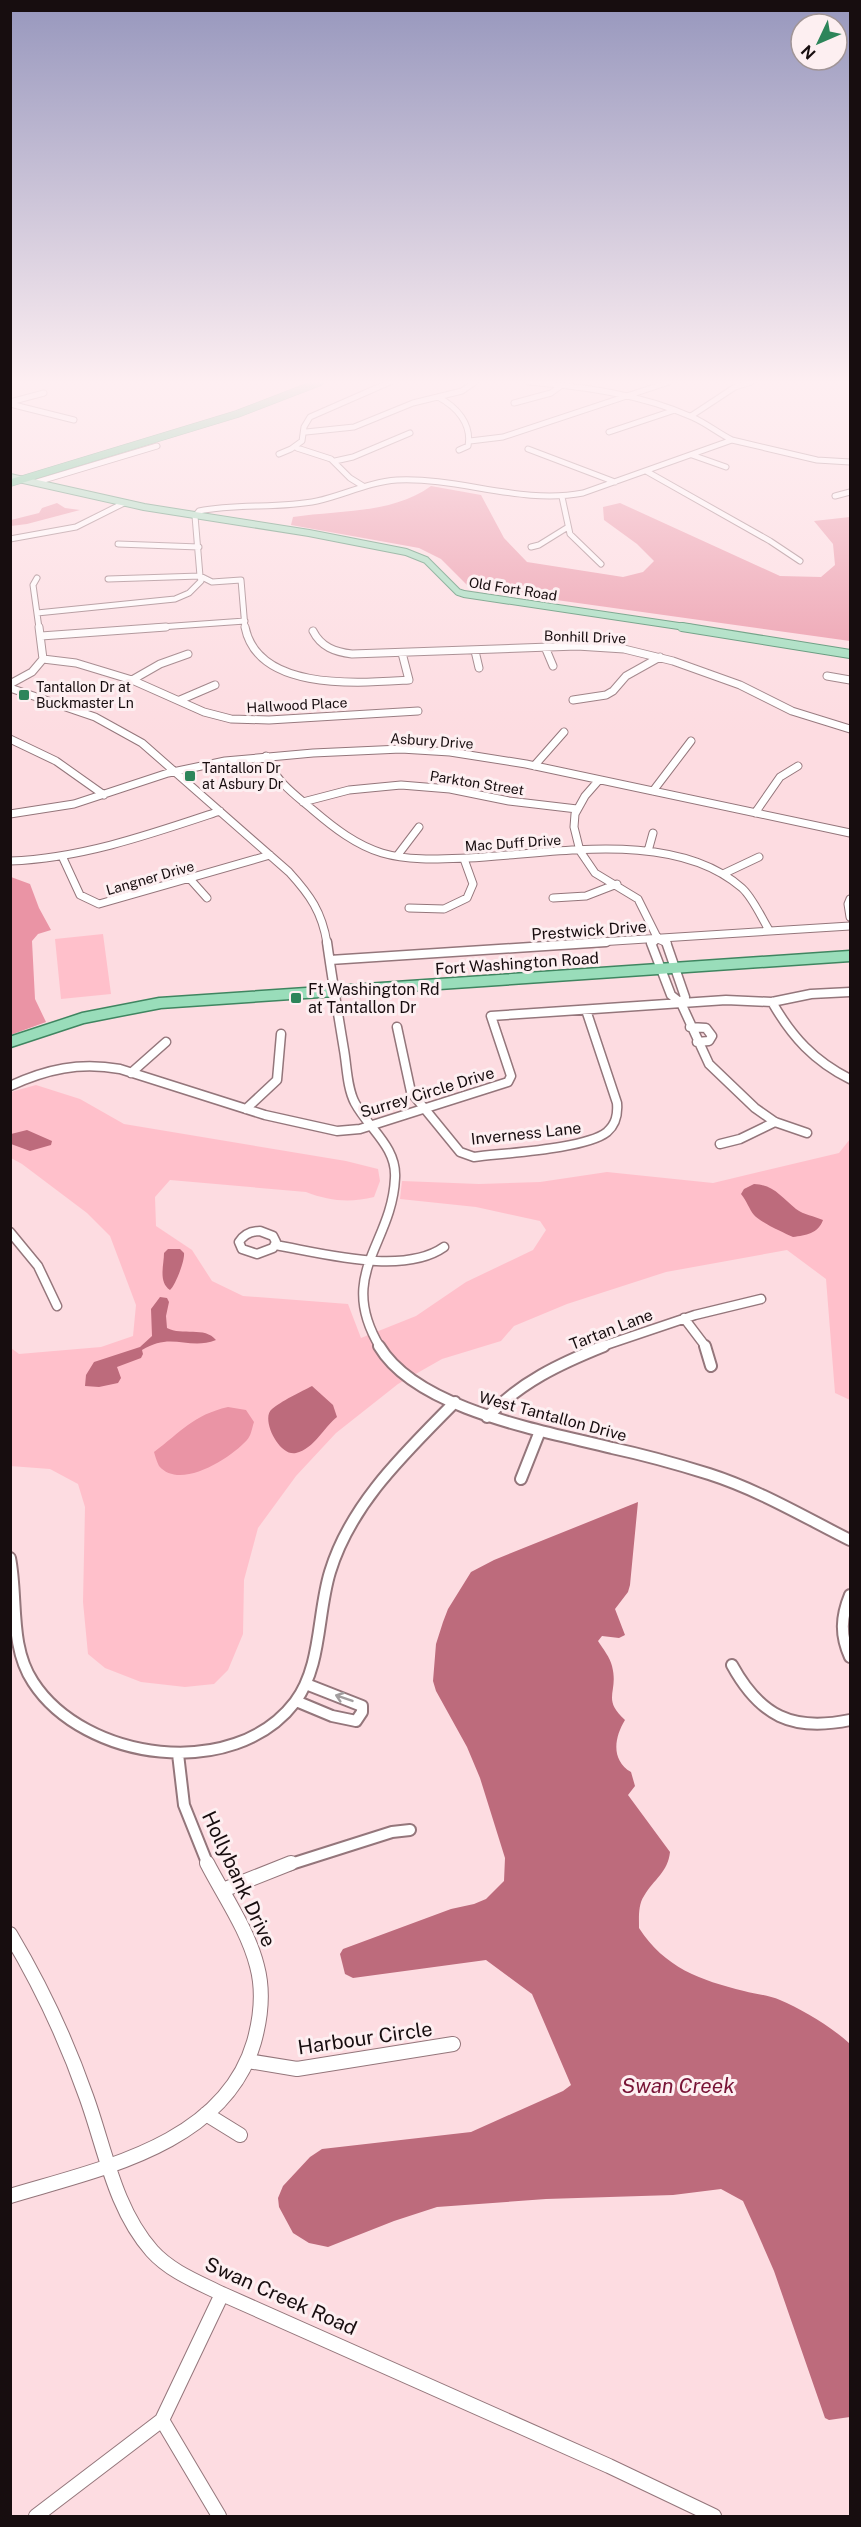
<svg xmlns="http://www.w3.org/2000/svg" width="861" height="2527" font-family="'Public Sans',sans-serif">
	<style>
		.green { fill: #ffc0cb }
		.forest { fill: #ea94a5 }
		.water { fill: #bd6b7c }
		.lines { fill: none; stroke-linecap: round; stroke-linejoin: round }
		.minor-far4-casing { stroke: #94767b; stroke-width: 7 }
		.minor-far3-casing { stroke: #94767b; stroke-width: 9 }
		.minor-far2-casing { stroke: #94767b; stroke-width: 11 }
		.minor-far1-casing { stroke: #94767b; stroke-width: 14 }
		.minor-casing { stroke: #94767b; stroke-width: 16 }
		.major-far2-casing { stroke: #3f8560; stroke-width: 8 }
		.major-far1-casing { stroke: #3f8560; stroke-width: 10 }
		.major-casing { stroke: #3f8560; stroke-width: 13 }
		.highway-casing { stroke: #3f8560; stroke-width: 8 }
		.minor-far4 { stroke: #fff; stroke-width: 5 }
		.minor-far3 { stroke: #fff; stroke-width: 7 }
		.minor-far2 { stroke: #fff; stroke-width: 8 }
		.minor-far1 { stroke: #fff; stroke-width: 10 }
		.minor { stroke: #fff; stroke-width: 14 }
		.major-far2 { stroke: #99ddba; stroke-width: 6 }
		.major-far1 { stroke: #99ddba; stroke-width: 8 }
		.major { stroke: #99ddba; stroke-width: 10 }
		.highway { stroke: #55c68c; stroke-width: 7 }
		.oneway { stroke: #a29e9f }
		.poi-dot { fill: #2d855a; stroke: #fdeff1; stroke-width: 2 }
		.labels { text-anchor: middle; stroke-width: 6; stroke-linejoin: round; paint-order: stroke }
		.far-street-label { font-size: 14px; fill: #170d0f; stroke: #fdeff1 }
		.far-poi-label { font-size: 14px; fill: #170d0f; stroke: #fdeff1; text-anchor: start }
		.street-label { font-size: 16px; fill: #170d0f; stroke: #fdeff1 }
		.poi-label { font-size: 16px; fill: #170d0f; stroke: #fdeff1; text-anchor: start }
		.near-street-label { font-size: 20px; fill: #170d0f; stroke: #fdeff1 }
		.near-water-label { font-size: 21px; font-style: italic; fill: #781336; stroke: #fdeff1 }
	</style>
	<rect width="100%" height="100%" fill="#fddce1"/>
	<!-- green -->
	<path class="green" d="M103,934L111,994L61,999L55,939Z
		M36,1085L80,1099L124,1124L346,1161L378,1169L380,1181L374,1197C350,1203 329,1201 306,1192L170,1180L155,1197L156,1226L192,1250L212,1281L243,1296L348,1304L361,1338L416,1316L466,1282L533,1250L546,1230L540,1221L476,1207L400,1199L402,1181L479,1184L540,1182L607,1172L713,1183L839,1153L850,1139V1400L835,1393L826,1279L787,1250L666,1272L567,1304L514,1326L501,1341L442,1359L398,1384L336,1433L296,1476L258,1528L244,1580L243,1634L228,1670L214,1684L185,1687L141,1682L105,1668L88,1654L83,1602L85,1507L78,1484L50,1469L10,1466L11,1348L19,1354L101,1347L133,1336L136,1305L110,1236L87,1213L22,1164L11,1158V1092Z"/>
	<!-- forest -->
	<path class="forest" d="M431,486L481,495L504,538L527,562L623,577L643,572L654,561L637,544L604,520L603,507L620,503L780,576L821,577L835,565L833,544L814,521L850,517V641L470,588L441,559L419,548L291,525L293,517C339,510 393,514 431,486Z
		M57,503L65,508L80,510L27,524L11,526V520L39,513L42,508Z
		M11,877L30,884L39,908L51,930L38,934L32,941L35,999L46,1022L13,1034H10Z
		M228,1407L246,1410L254,1422C252,1428 251,1436 247,1440C231,1458 180,1491 159,1466C157,1462 155,1456 154,1452C181,1432 193,1415 228,1407Z"/>
	<!-- water -->
	<path class="water" d="M27,1130L52,1141L51,1145L30,1151L11,1144V1134Z
		M754,1184C774,1185 781,1197 796,1209C804,1215 814,1216 823,1220C818,1234 806,1235 793,1237C784,1233 760,1222 754,1215C749,1209 747,1201 741,1194L744,1189Z
		M168,1249H180L184,1253C185,1261 175,1286 170,1290C158,1282 164,1265 164,1253Z
		M160,1297L167,1298L169,1302L166,1316L167,1328C182,1336 205,1326 216,1340C188,1351 172,1331 142,1350L143,1354L141,1358L117,1367L121,1378L118,1383L99,1387L85,1386L86,1375L94,1362L140,1347L152,1336L151,1309Z
		M312,1386L333,1405L337,1417C324,1427 314,1449 296,1453C279,1457 260,1418 272,1409C280,1402 302,1391 312,1386Z
		M638,1502L630,1585L628,1592L615,1609L625,1635L619,1638L602,1636L598,1641C603,1649 610,1657 612,1666C619,1693 601,1698 625,1720C614,1738 611,1760 631,1772L635,1786L628,1795L670,1852C668,1872 654,1879 644,1896C638,1905 639,1917 639,1928C665,1968 700,1980 744,1991C755,1994 769,1995 780,2000C802,2009 833,2028 850,2044V2417L829,2420L825,2418L774,2271L757,2232L743,2201L721,2189L673,2195L546,2199L437,2207L394,2221L328,2247L309,2243L293,2233L279,2207L278,2198L283,2186L310,2157L322,2149L471,2132L563,2091L571,2085L532,1994L486,1960L353,1978L345,1974L340,1954L343,1949L451,1909L474,1904L486,1899L504,1881L505,1858L480,1778L467,1747L436,1691L433,1681L436,1644L443,1622L448,1609L471,1572L494,1560Z"/>
	<g class="lines">
		<!-- minor-far4 casing -->
		<g class="minor-far4-casing">
			<path id="minor-far4" d="M438,397C457,407 472,424 468,446L459,450
				M10,402L44,393
				M514,403L551,393L562,385
				M10,404L74,420
				M691,416L735,387L751,382
				M306,432L354,427L413,403L462,391L475,382
				M609,432L672,411
				M732,440L817,460L850,462
				M470,441L503,437L669,382
				M297,448L331,459L350,478L363,486
				M528,449L615,482
				M279,454L291,449L302,441L304,427L310,417L390,382
				M692,455L726,467
				M335,461L353,457L410,433
				M646,471L770,541L800,561
				M37,482L157,446
				M835,496L850,492
				M562,497L570,534L601,564
				M10,539L76,527L124,503
				M118,544L199,547
				M531,547L539,545L568,527
				M37,578L33,585L39,628
				M37,613L175,599L189,593L201,581L200,576L108,579
				M146,628L245,621
				M245,628L241,580L212,582L200,576L195,516L199,511C238,503 279,509 317,501C344,495 369,482 397,480C460,477 521,505 583,493L732,440C718,433 706,423 692,417C640,394 585,387 529,382"/>
		</g>
		<!-- minor-far3 casing -->
		<g class="minor-far3-casing">
			<path id="minor-far3" d="M245,627C258,692 359,683 409,680L402,653
				M313,631C321,647 335,652 352,654L577,646L624,649L673,661L740,685L792,711L850,729
				M41,636L166,627
				M545,647L553,666
				M475,651L479,668
				M43,659L76,663L132,680L204,712L231,719L269,720L418,711
				M827,676L850,680
				M132,680L160,664L188,654
				M10,684L32,672L43,659L39,627
				M10,688L95,717L142,743L289,872C310,895 322,912 327,943
				M180,700L215,685
				M573,700L606,695L613,691L626,676L660,657
				M10,739L56,761L104,795
				M266,756C274,780 294,794 313,810C334,828 356,845 382,853C409,861 440,859 468,858C551,854 674,828 742,888C753,898 761,917 769,930
				M534,766L564,732
				M599,780L585,796L575,814L574,827L580,851L595,873L638,899L658,939
				M653,791L691,741
				M303,802L349,790L401,785L450,789L509,801L577,809
				M755,813L780,777L798,766
				M10,814L74,804L168,773L225,761L313,753L401,749L450,752L526,764L850,833
				M648,851L653,833
				M62,856L80,895L99,904L270,855
				M397,856L419,827
				M10,861C83,858 151,834 220,811
				M723,874L759,857
				M190,879L207,898
				M553,898L586,896L617,884
				M850,899L848,904L850,917
				M409,908L444,909L467,898L473,884L464,859
				M658,939L667,943
				M583,943L850,926
				M651,943L658,939"/>
		</g>
		<!-- minor-far2 casing -->
		<g class="minor-far2-casing">
			<path id="minor-far2" d="M327,942C332,978 338,1014 344,1050C347,1067 347,1088 355,1103C369,1129 397,1147 395,1178C392,1245 336,1274 380,1347
				M653,942L651,943L671,995L681,1003L709,1064L755,1108L775,1122L807,1133
				M666,942L685,997L681,1003
				M330,960L606,942
				M772,1002C792,1037 814,1061 850,1079
				M397,1027L411,1092L460,1152L474,1157C504,1153 586,1149 607,1132C616,1124 618,1115 617,1103L586,1010
				M690,1027L706,1028L712,1036L709,1041L697,1042
				M131,1073L166,1042
				M10,1086C47,1069 79,1062 120,1069L265,1115L337,1131L360,1129L508,1082L511,1076L491,1016L726,1000L772,1002L811,994L850,992
				M246,1109L277,1080L281,1034
				M720,1144L740,1139L775,1122
				M260,1231L273,1236L276,1242L273,1248L257,1254L242,1249L239,1242C244,1234 251,1231 260,1231Z
				M10,1232L38,1266L57,1306
				M275,1245C322,1253 403,1276 444,1247
				M684,1318L706,1347
				M600,1347L695,1315L761,1299"/>
		</g>
		<!-- minor-far1 casing -->
		<g class="minor-far1-casing">
			<path id="minor-far1" d="M379,1346C417,1410 545,1431 612,1448C645,1455 677,1464 709,1474C759,1490 804,1517 850,1540
				M705,1346L711,1366
				M487,1417C521,1382 559,1364 604,1346
				M521,1479L540,1431
				M10,1558C18,1598 9,1646 33,1682C84,1761 234,1782 295,1702C322,1666 317,1614 330,1572C351,1503 406,1452 455,1402
				M850,1595C841,1617 840,1635 850,1657
				M732,1665C760,1716 792,1732 850,1720
				M296,1701L332,1716L356,1721L362,1712V1706L306,1684
				M178,1754L184,1805L208,1865
				M288,1865L392,1832L410,1830"/>
		</g>
		<!-- minor casing -->
		<g class="minor-casing">
			<path id="minor" d="M223,1890L291,1863
				M10,1934C41,1986 66,2039 86,2096C105,2148 114,2208 152,2251C171,2272 198,2282 222,2294L609,2466L714,2516
				M248,2061L297,2069L453,2044
				M206,2114L240,2135
				M10,2196C99,2169 224,2145 254,2042C261,2017 264,1992 257,1966C248,1930 224,1896 207,1863
				M162,2420L219,2516
				M36,2516L162,2420L222,2294"/>
		</g>
		<!-- major-far2 casing -->
		<g class="major-far2-casing">
			<path id="major-far2" d="M10,477L144,507L309,533L406,552L426,560L458,592L464,594L692,628"/>
		</g>
		<!-- major-far1 casing -->
		<g class="major-far1-casing">
			<path id="major-far1" d="M682,627L850,654"/>
		</g>
		<!-- major casing -->
		<g class="major-casing">
			<path id="major" d="M10,1042L83,1018L160,1003L850,956"/>
		</g>
		<!-- highway casing -->
		<g class="highway-casing">
			<path id="highway" d="M10,483L237,414L320,382"/>
		</g>
		<!-- minor-far4 -->
		<use href="#minor-far4" class="minor-far4"/>
		<!-- minor-far3 -->
		<use href="#minor-far3" class="minor-far3"/>
		<!-- minor-far2 -->
		<use href="#minor-far2" class="minor-far2"/>
		<!-- minor-far1 -->
		<use href="#minor-far1" class="minor-far1"/>
		<!-- minor -->
		<use href="#minor" class="minor"/>
		<!-- major-far2 -->
		<use href="#major-far2" class="major-far2"/>
		<!-- major-far1 -->
		<use href="#major-far1" class="major-far1"/>
		<!-- major -->
		<use href="#major" class="major"/>
		<!-- highway -->
		<use href="#highway" class="highway"/>
	</g>
	<!-- one-way arrows -->
	<defs><path id="oneway-shaft" d="M-6 0H5M1.5-3L5.5 0L1.5 3" fill="none" stroke-width="1.6" stroke-linecap="round" stroke-linejoin="round" transform="scale(1.5)"/></defs>
	<use class="oneway" href="#oneway-shaft" transform="translate(344 1698) rotate(-161)"/>
	<!-- sky -->
	<linearGradient id="sky" x2="0" y2="1"><stop stop-color="#9797bd"/><stop offset="0.52" stop-color="#feeff2"/><stop offset="1" stop-color="#feeff2" stop-opacity="0"/></linearGradient>
	<rect width="861" height="735" fill="url(#sky)"/>
	<!-- markers -->
	<g class="poi-dot">
		<rect x="18" y="689" width="12" height="12" rx="3"/>
		<rect x="184" y="770" width="12" height="12" rx="3"/>
		<rect x="290" y="992" width="12" height="12" rx="3"/>
	</g>
	<g class="labels">
		<!-- far-street labels -->
		<g class="far-street-label">
			<text transform="translate(513 589) rotate(9)" y="5">Old Fort Road</text>
			<text transform="translate(585 637) rotate(2)" y="5">Bonhill Drive</text>
			<text transform="translate(297 705) rotate(-3)" y="5">Hallwood Place</text>
			<text transform="translate(432 741) rotate(4)" y="5">Asbury Drive</text>
			<text transform="translate(477 783) rotate(9)" y="5">Parkton Street</text>
			<text transform="translate(513 843) rotate(-4)" y="5">Mac Duff Drive</text>
			<text transform="translate(150 878) rotate(-16)" y="5">Langner Drive</text>
		</g>
		<!-- far-poi labels -->
		<g class="far-poi-label">
			<text x="36" y="692">Tantallon Dr at<tspan x="36" dy="16">Buckmaster Ln</tspan></text>
			<text x="202" y="773">Tantallon Dr<tspan x="202" dy="16">at Asbury Dr</tspan></text>
		</g>
		<!-- street labels -->
		<g class="street-label">
			<text transform="translate(589 930) rotate(-4)" y="6">Prestwick Drive</text>
			<text transform="translate(517 963) rotate(-4)" y="6">Fort Washington Road</text>
			<text transform="translate(427 1092) rotate(-17)" y="6">Surrey Circle Drive</text>
			<text transform="translate(526 1133) rotate(-6)" y="6">Inverness Lane</text>
			<text transform="translate(611 1329) rotate(-21)" y="6">Tartan Lane</text>
			<text transform="translate(553 1416) rotate(15)" y="6">West Tantallon Drive</text>
		</g>
		<!-- poi labels -->
		<g class="poi-label">
			<text x="308" y="995">Ft Washington Rd<tspan x="308" dy="18">at Tantallon Dr</tspan></text>
		</g>
		<!-- near-street labels -->
		<g class="near-street-label">
			<text transform="translate(239 1879) rotate(65)" y="7">Hollybank Drive</text>
			<text transform="translate(365 2038) rotate(-8)" y="7">Harbour Circle</text>
			<text transform="translate(281 2296) rotate(24)" y="7">Swan Creek Road</text>
		</g>
		<!-- near-water labels -->
		<g class="near-water-label">
			<text x="678" y="2093">Swan Creek</text>
		</g>
	</g>
	<!-- border -->
	<rect width="861" height="2527" fill="none" stroke="#170d0f" stroke-width="24"/>
	<!-- north arrow -->
	<g transform="translate(819 42) rotate(226)"><circle r="28" fill="#fdeff1" stroke="#a19597" stroke-width="1.5"/>
	<path d="M0-4.5L10 22L0 15L-10 22Z" fill="#2d855a"/>
	<text y="-9" font-size="16" font-weight="bold" text-anchor="middle" fill="#170d0f">N</text>
	</g>
</svg>
